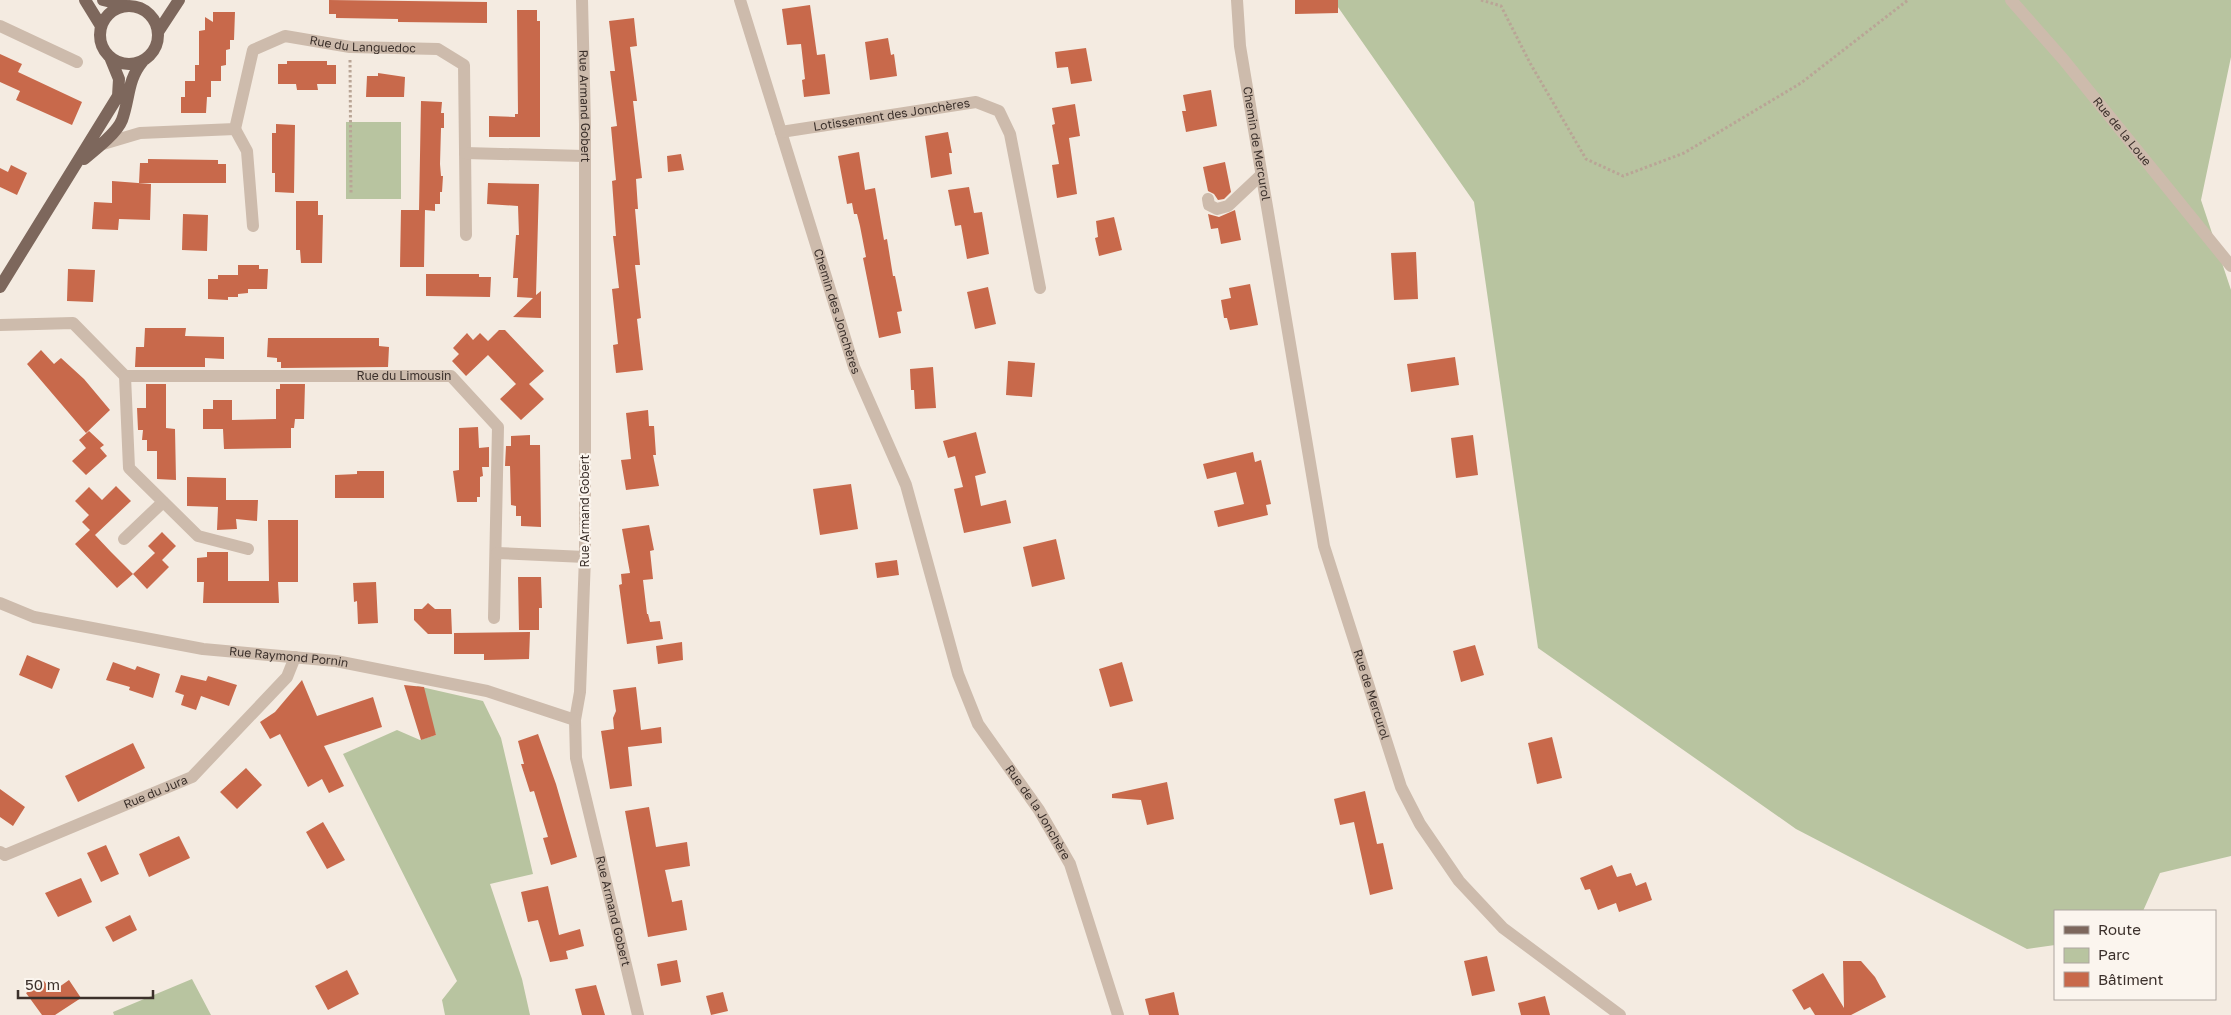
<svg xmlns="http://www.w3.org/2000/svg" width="2231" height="1015" font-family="'Golos Text',sans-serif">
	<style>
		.green { fill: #b8c4a0 }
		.building { fill: #c8694b }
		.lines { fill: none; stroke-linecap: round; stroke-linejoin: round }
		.path { stroke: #b9a596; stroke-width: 3; stroke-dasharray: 2.5 2.5; stroke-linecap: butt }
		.minor { stroke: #cdbbac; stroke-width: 12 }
		.major { stroke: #7d675c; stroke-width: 12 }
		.labels { text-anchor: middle; stroke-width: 4.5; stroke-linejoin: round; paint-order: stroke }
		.street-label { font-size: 12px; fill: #3b302b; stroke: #fbf5ee }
	</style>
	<rect width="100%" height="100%" fill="#f4ebe1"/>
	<!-- green -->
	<path class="green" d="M1333,0H2231V57L2201,200L2231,290V856L2160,873L2143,911H2055V945L2027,949L1796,829L1538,648L1474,202Z
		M346,122H401V199H346Z
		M417,686L483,701L501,738L533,874L490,884L522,979L530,1015H445L442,1000L457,981L343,754L397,730L420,740L436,735Z
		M192,979L211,1015H114L113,1012Z"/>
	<!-- building -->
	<path class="building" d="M329,0L487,2V23L398,22V19L336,18V14H329Z
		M1295,0H1338V13L1295,14Z
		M810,5L817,55L825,54L830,94L804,97L802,80L805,79L801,44L787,45L782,9Z
		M517,10H537V21H540V137H489V116L515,117V114H518Z
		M213,12H235L234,40H230V49L226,50V65L221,66V81H211V97H207L206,113H181V97H185V81H195V65H199V31L205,30V17L213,22Z
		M634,18L637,46L630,47L637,101H633L642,178L636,179L638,209H635L640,265H635L641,318L637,319L643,370L616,373L613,345L618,344L612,289L619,288L613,236H616L612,181L616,180L611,127L617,126L610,71H615L609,21Z
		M888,38L891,55L894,54L897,76L870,80L865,42Z
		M1086,48L1092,81L1071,84L1068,67L1057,68L1055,52Z
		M0,54L22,64L18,72L82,102L72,125L16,100L20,91L0,82Z
		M287,61H327V65H336V84H317L318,90H297L296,84H278V64H287Z
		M378,73L405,77L404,97H366L367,76H378Z
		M1211,90L1217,126L1186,132L1182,111H1186L1183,95Z
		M421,101L442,102L441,113H444V128H441L440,164L441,176H443L442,192H440V204H435V211L425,210L424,267H400L401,210H423H419Z
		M1075,104L1080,136L1069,138L1077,194L1057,198L1052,165L1059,164L1052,125L1055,124L1052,108Z
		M276,124L295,125L294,193L275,192V173H272V133H276Z
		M948,132L952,153H949L952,174L931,178L925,136Z
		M859,152L865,190L875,188L884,240L887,239L893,276H895L902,311L897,312L901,333L879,338L863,258L866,257L860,226L857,214H854L852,203L847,204L838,156Z
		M681,154L684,170L668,172L667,156Z
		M148,159L218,160V164H226V183H139L140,163H148Z
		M1225,162L1231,192L1224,199L1218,200L1214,194L1208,191L1203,167Z
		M11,165L27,173L17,195L0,187V168L8,172Z
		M112,181L151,184L150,220L119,219L118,230L92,229L94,202L112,203Z
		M488,183L539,184L536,295L541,291V318L513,317L533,298L517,297L518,278H513L516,235H519L518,206L487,204Z
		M969,187L974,213L982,212L989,254L967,259L961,225L955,226L948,190Z
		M296,201H318V215H323L322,263H301L300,250H296Z
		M1235,210L1241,240L1221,244L1218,228L1211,229L1208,214L1219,217Z
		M183,214L208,215L207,251L182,250Z
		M1114,217L1122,250L1099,256L1095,238L1098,237L1096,221Z
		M1416,252L1418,299L1394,300L1391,253Z
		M238,265H259V269H268L267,289H248V293L238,294V297H228V300L208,299V279H218V275H238Z
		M68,269L95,270L93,302L67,301Z
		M426,274H479V277H491L490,297L426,296Z
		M1250,284L1258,325L1230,330L1227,318H1224L1221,300L1231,298L1229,288Z
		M988,287L996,324L975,329L967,292Z
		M145,328H186L185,336L224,337V359L205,358V367H135L136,347H144Z
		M499,330H505L544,371L529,384L544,399L521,420L500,399L516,384L488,355L466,376L452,361L459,354L453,348L467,333L473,340L480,333L488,341Z
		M268,338H379V346L389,347L388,367L281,368V362H277V358L267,357Z
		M41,350L54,364L61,358L84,379L110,410L86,433L27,364Z
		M1455,357L1459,385L1411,392L1407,364Z
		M1008,361L1035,363L1032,397L1006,395Z
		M933,367L936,408L915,409L914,390H911L910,369Z
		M146,384H166V428L175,429L176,480L157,479V451H147V440H142L143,430H138L137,408H146Z
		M280,384H305L304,419H295L294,428H291V448L224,449L223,429H203V409H213V400H232V420L276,419V389H280Z
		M648,410L649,426H654L656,455H653L659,486L626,490L621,460L631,459L626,413Z
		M478,427L479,448L489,447V467H482L483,476L480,477V497H477V502H457L453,471L459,470V428Z
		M89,431L104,445L100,448L107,456L86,475L72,461L86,448L79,440Z
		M976,432L986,473L975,476L981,506L1006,500L1011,523L964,533L954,489L963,487L955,456L948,458L943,441Z
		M530,435V445H540L541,527L521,526V516H516V506L511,505L510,466H505L506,446H511V436Z
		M1473,435L1478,475L1456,478L1451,438Z
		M1253,452L1255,462L1261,460L1271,504L1266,505L1268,515L1218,527L1214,511L1244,504L1236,472L1207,479L1203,464Z
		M357,471H384V498H335V475L357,474Z
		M187,477L226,478V500H258L257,521L236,519L237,529L217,530L218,507L187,506Z
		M851,484L858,529L820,535L813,489Z
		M116,486L131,501L95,535L111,552L133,574L155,553L148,546L162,532L176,546L162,560L169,567L147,589L133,574L117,588L75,544L90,530L82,522L89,515L75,501L89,487L102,500Z
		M268,520H298V582H278L279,603H203L204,582H197V558L207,557V552H228V581H269Z
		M649,525L654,550L650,551L653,579L643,580L647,614H648L650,622L660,621L663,639L627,644L619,585L622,584L621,574L630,573L622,529Z
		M1056,539L1065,579L1032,587L1023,547Z
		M897,560L899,575L877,578L875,563Z
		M518,577H541L542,608H539V630H519Z
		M376,582L378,623L358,624L357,601L354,602L353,583Z
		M428,603L435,609H451L452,634H428L414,620V609H422Z
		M530,632L529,659L484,660V654H454V633Z
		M682,642L683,660L658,664L656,646Z
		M1475,645L1484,675L1461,682L1453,651Z
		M27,655L60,669L52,689L19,675Z
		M113,662L135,670L137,666L160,674L153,698L129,690L130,687L106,680Z
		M1122,662L1133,701L1110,707L1099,669Z
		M181,675L206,681L208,676L237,685L229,706L201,696L196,710L181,705L184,695L175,692Z
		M302,680L317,716L373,697L382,727L324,746L344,786L329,793L322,779L308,787L280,734L270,739L260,722L275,712Z
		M404,685L424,687L436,735L421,740Z
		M636,687L641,730L661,727L662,743L628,747L632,786L610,789L601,731L614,729L613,718L616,711L613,690Z
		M538,734L556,784L577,857L551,865L543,838L548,837L534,791L530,792L521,764H524L518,741Z
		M1552,737L1562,778L1537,784L1528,743Z
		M133,743L145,768L78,802L65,776Z
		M246,768L262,785L237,809L220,792Z
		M1167,782L1174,819L1147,825L1141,800L1112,798V794Z
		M0,789L25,807L13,826L0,817Z
		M1365,791L1377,844L1383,843L1393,889L1370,895L1354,822L1340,825L1334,799Z
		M649,807L656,847L687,842L690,866L665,870L672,902L682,900L687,930L648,937L625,811Z
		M323,822L345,860L327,869L306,832Z
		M179,836L190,858L149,877L139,854Z
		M106,845L119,874L101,882L87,853Z
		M1612,865L1617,877L1631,873L1636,886L1646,882L1652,900L1619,912L1616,903L1598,910L1590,889L1585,890L1580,878Z
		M81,878L92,902L58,917L45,893Z
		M548,886L559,935L580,929L584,946L566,951L568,959L550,962L538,920L528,922L521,892Z
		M130,915L137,930L113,942L105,927Z
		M1487,956L1495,991L1472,996L1464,961Z
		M677,960L681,982L661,986L657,964Z
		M1843,961H1861L1875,977L1886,997L1851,1015H1815L1810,1007L1804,1010L1792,990L1823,973L1844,1008Z
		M347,970L359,994L328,1010L315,986Z
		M69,980L81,998L55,1015H42L26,993L44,981L52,992Z
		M596,985L605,1015H582L575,989Z
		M723,992L728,1011L711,1015L706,996Z
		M1174,992L1179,1015H1149L1145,999Z
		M1545,996L1550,1015H1521L1518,1003Z"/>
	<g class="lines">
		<!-- path -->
		<path class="path" d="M1481,0L1501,6L1530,63L1586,159L1623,176L1684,153L1801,83L1908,0
			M350,60L351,193"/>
		<!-- minor -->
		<g class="minor">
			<path id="s1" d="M582,0L585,124V557L580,692L575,720L576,758L638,1015"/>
			<path id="s2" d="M740,0L854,367L906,485L958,674L978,724L1039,810L1070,864L1118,1015"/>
			<path id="s3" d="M1237,0L1240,46L1324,546L1401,787L1420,824L1459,881L1503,928L1620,1015"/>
			<path id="s4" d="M2011,0L2063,59L2231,266"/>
			<path d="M0,26L77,62"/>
			<path d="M235,129L247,151L253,226"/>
			<path id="s5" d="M781,132L976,102L999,111L1010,134L1040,288"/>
			<path id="s6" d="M103,144L140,133L235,129L253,50L285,36L350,47L438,49L464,65L466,235"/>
			<path d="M465,153L584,156"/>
			<path d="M1208,199L1209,205L1217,209L1228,206L1261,175"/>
			<path d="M0,325L73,323L125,376L129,468L198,536L248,549"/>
			<path id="s7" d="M125,376H451L498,427L494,618"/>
			<path d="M124,539L163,502"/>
			<path d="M497,553L585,557"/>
			<path id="s8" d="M0,603L34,617L203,649L336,661L487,691L575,720"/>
			<path id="s9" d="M0,852L5,855L192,777L287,677L295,657"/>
		</g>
		<!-- major -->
		<path class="major" d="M85,0L101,26
			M103,0L124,5
			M100 35a29 29 0 1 1 58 0a29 29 0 1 1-58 0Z
			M158,32L179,0
			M84,159C95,150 117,133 122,120C130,98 127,80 143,61
			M0,287L118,96L119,79L110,57"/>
	</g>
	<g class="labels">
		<!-- street labels -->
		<g class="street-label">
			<text dy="4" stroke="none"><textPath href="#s6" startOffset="328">Rue du Languedoc</textPath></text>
			<text dy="4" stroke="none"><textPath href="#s1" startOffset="106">Rue Armand Gobert</textPath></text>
			<text dy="4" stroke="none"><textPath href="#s5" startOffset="112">Lotissement des Jonchères</textPath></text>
			<text dy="4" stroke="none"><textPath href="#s4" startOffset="172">Rue de la Loue</textPath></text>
			<text dy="4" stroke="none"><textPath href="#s3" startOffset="145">Chemin de Mercurol</textPath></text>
			<text dy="4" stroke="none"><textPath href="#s2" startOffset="326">Chemin des Jonchères</textPath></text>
			<text dy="4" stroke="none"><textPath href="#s7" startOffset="279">Rue du Limousin</textPath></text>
			<text transform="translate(585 511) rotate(-90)" y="4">Rue Armand Gobert</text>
			<text dy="4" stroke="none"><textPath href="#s8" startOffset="295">Rue Raymond Pornin</textPath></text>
			<text dy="4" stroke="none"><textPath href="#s3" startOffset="709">Rue de Mercurol</textPath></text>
			<text dy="4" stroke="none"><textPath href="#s9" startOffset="169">Rue du Jura</textPath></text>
			<text dy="4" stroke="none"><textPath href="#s2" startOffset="870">Rue de la Jonchère</textPath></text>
			<text dy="4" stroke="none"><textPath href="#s1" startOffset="916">Rue Armand Gobert</textPath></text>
		</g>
	</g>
	<!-- legend -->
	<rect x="2054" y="910" width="162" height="90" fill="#fbf5ee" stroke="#aea6a0"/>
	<rect x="2064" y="926" width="25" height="8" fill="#7d675c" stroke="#aea6a0"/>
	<text x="2098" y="935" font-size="15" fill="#3b302b">Route</text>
	<rect x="2064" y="948" width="25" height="15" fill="#b8c4a0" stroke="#aea6a0"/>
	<text x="2098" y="960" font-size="15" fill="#3b302b">Parc</text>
	<rect x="2064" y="972" width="25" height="15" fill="#c8694b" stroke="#aea6a0"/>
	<text x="2098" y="985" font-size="15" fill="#3b302b">Bâtiment</text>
	<!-- scale -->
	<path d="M18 990v8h135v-8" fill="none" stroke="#3b302b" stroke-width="2.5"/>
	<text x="25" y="990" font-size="15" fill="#3b302b" stroke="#fbf5ee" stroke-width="4" paint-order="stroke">50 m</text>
</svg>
